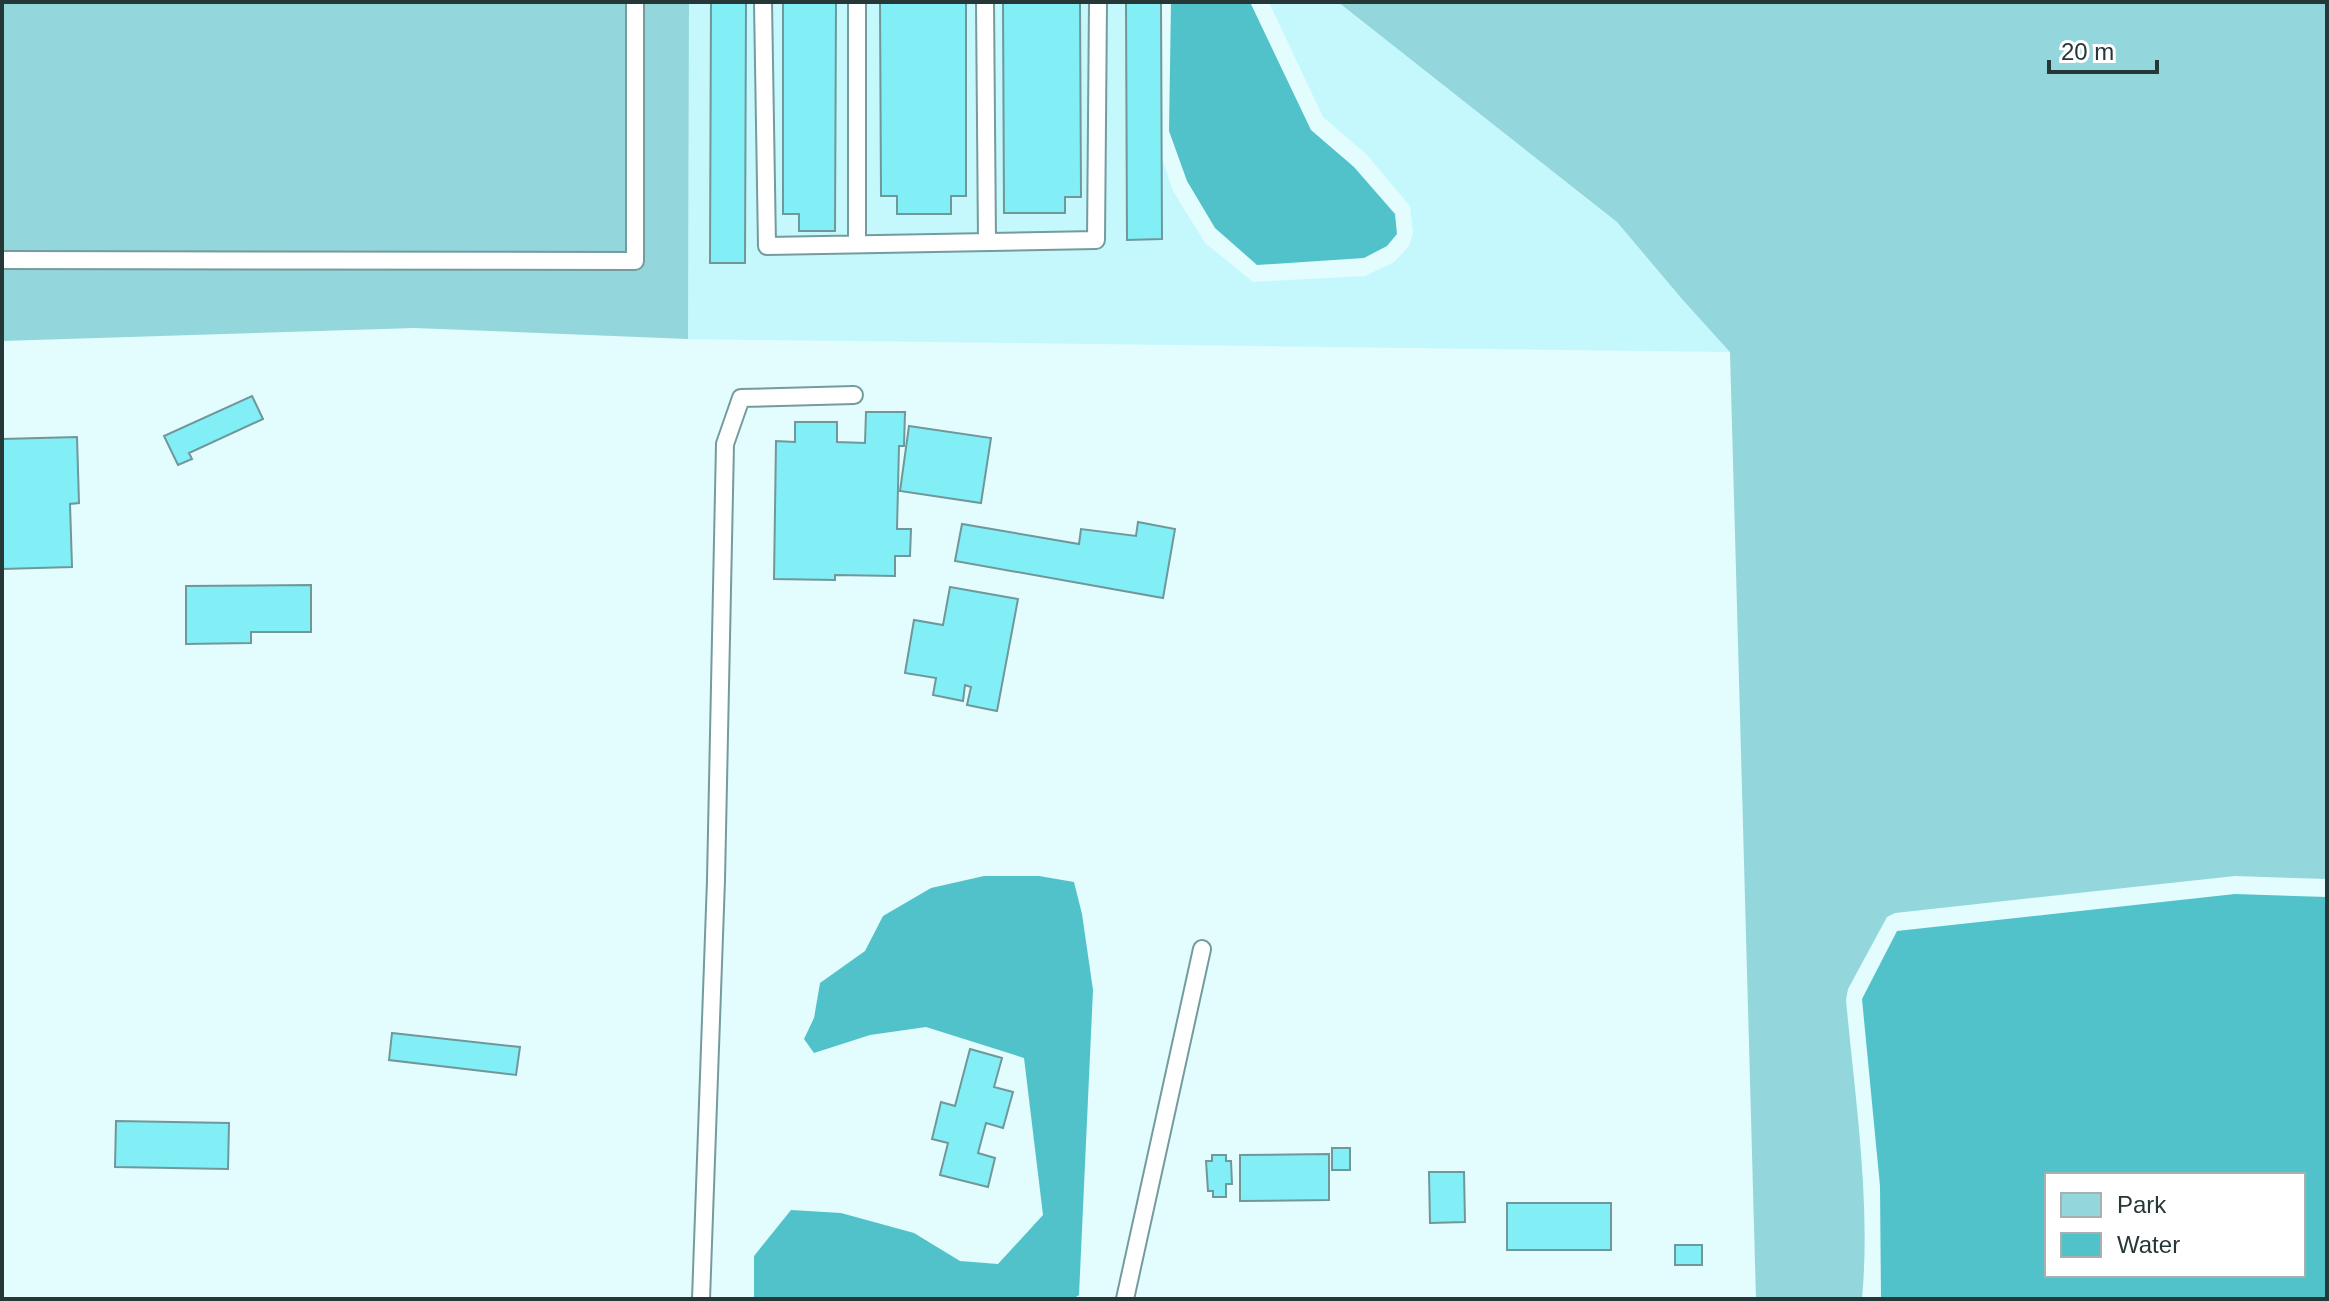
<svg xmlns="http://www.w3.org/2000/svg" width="2329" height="1301" font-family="Helvetica,sans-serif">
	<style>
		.built { fill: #c4f8fc }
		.green { fill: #93d6dc }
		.water { fill: #52c2ca; fill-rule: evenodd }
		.building { fill: #82eff7; stroke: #70979a; stroke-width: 2 }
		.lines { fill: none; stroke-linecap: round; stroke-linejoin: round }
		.lane-casing { stroke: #749b9e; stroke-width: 20 }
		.lane { stroke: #fff; stroke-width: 16 }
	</style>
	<rect width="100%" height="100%" fill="#e3fcfd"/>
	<!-- built -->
	<path class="built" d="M689,2H1155L1153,131L1173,191L1205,243L1253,282L1365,276L1394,262L1409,246L1413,233L1410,206L1366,154L1323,117L1269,2H1338L1617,222L1682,299L1731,352L688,339Z"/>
	<!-- green -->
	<path class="green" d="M2,2H689L688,339L414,328L2,341Z
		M1338,2H2327V879L2235,876L1895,913L1887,917L1848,989L1846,1000C1855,1099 1871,1200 1862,1299H1756L1730,352L1682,299L1617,222Z"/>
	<!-- water -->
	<path class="water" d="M1171,2H1250L1311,130L1354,167L1395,214L1397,234L1387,246L1364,258L1257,265L1215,228L1187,181L1169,131Z
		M984,876H1039L1074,882L1082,914L1093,990L1079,1295L1073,1299H754V1256L791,1210L841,1213L914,1233L960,1261L998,1264L1043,1215L1024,1058L926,1027L870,1035L814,1053L804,1039L814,1018L820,983L865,951L883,916L931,888Z
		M2235,894L2327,897V1299H1881L1880,1186L1862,999L1897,931ZM2047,1175H2303V1275H2047Z"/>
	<!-- building -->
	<path class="building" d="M711,2H746L745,263H710Z
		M783,2H836L835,231H799V214H783Z
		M880,2H966V196H951V214H897V196H881Z
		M1003,2H1080L1081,197H1065V213H1004Z
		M1126,2H1161L1162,239L1127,240Z
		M252,396L263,419L189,453L192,459L178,465L164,436Z
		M866,412H905L904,446H899L897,529H911L910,556H895V576L835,575V580L774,579L776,441L795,442V422H837V442L865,443Z
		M909,426L991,438L981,503L900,491Z
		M77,437L79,503L70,504L72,567L2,569V439Z
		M1138,522L1175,529L1163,598L955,561L962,524L1079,544L1081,529L1136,536Z
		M311,585V632H251V643L186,644V586Z
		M950,587L1018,599L997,711L967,705L971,687L965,685L963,701L933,695L936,678L905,673L914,620L943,625Z
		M392,1033L520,1047L516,1075L389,1060Z
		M970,1049L1002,1058L994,1087L1013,1092L1003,1128L986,1123L978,1153L995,1158L988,1187L940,1175L948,1143L932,1139L941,1102L955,1106Z
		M116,1121L229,1123L228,1169L115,1167Z
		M1332,1148H1350V1170H1332Z
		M1329,1154V1200L1240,1201V1155Z
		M1212,1155H1226V1161H1231L1232,1184H1226V1197H1213V1191H1208L1206,1161H1212Z
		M1429,1172H1464L1465,1222L1430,1223Z
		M1507,1203H1611V1250H1507Z
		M1675,1245H1702V1265H1675Z"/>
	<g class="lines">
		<!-- lane casing -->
		<g class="lane-casing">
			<path id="lane" d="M763,2L767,246L1096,240L1098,2
				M857,2V244
				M985,2L987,242
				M2,260L635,261V2
				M701,1299L716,880L725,444L741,398L854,395
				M1125,1299L1202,949"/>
		</g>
		<!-- lane -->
		<use href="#lane" class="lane"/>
	</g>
	<!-- border -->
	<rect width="2329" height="1301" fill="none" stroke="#263738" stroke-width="8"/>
	<!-- legend -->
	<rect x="2045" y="1173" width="260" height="104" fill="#ffffff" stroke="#a8afaf" stroke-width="2"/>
	<rect x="2061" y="1193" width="40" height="24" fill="#93d6dc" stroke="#a8afaf" stroke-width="2"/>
	<text x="2117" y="1213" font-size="24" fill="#263738">Park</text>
	<rect x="2061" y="1233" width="40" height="24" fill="#52c2ca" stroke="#a8afaf" stroke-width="2"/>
	<text x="2117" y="1253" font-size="24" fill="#263738">Water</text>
	<!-- scale -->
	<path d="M2049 60v12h108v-12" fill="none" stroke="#263738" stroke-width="4"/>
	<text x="2061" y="60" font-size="24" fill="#263738" stroke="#ffffff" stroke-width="6" paint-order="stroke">20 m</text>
</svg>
